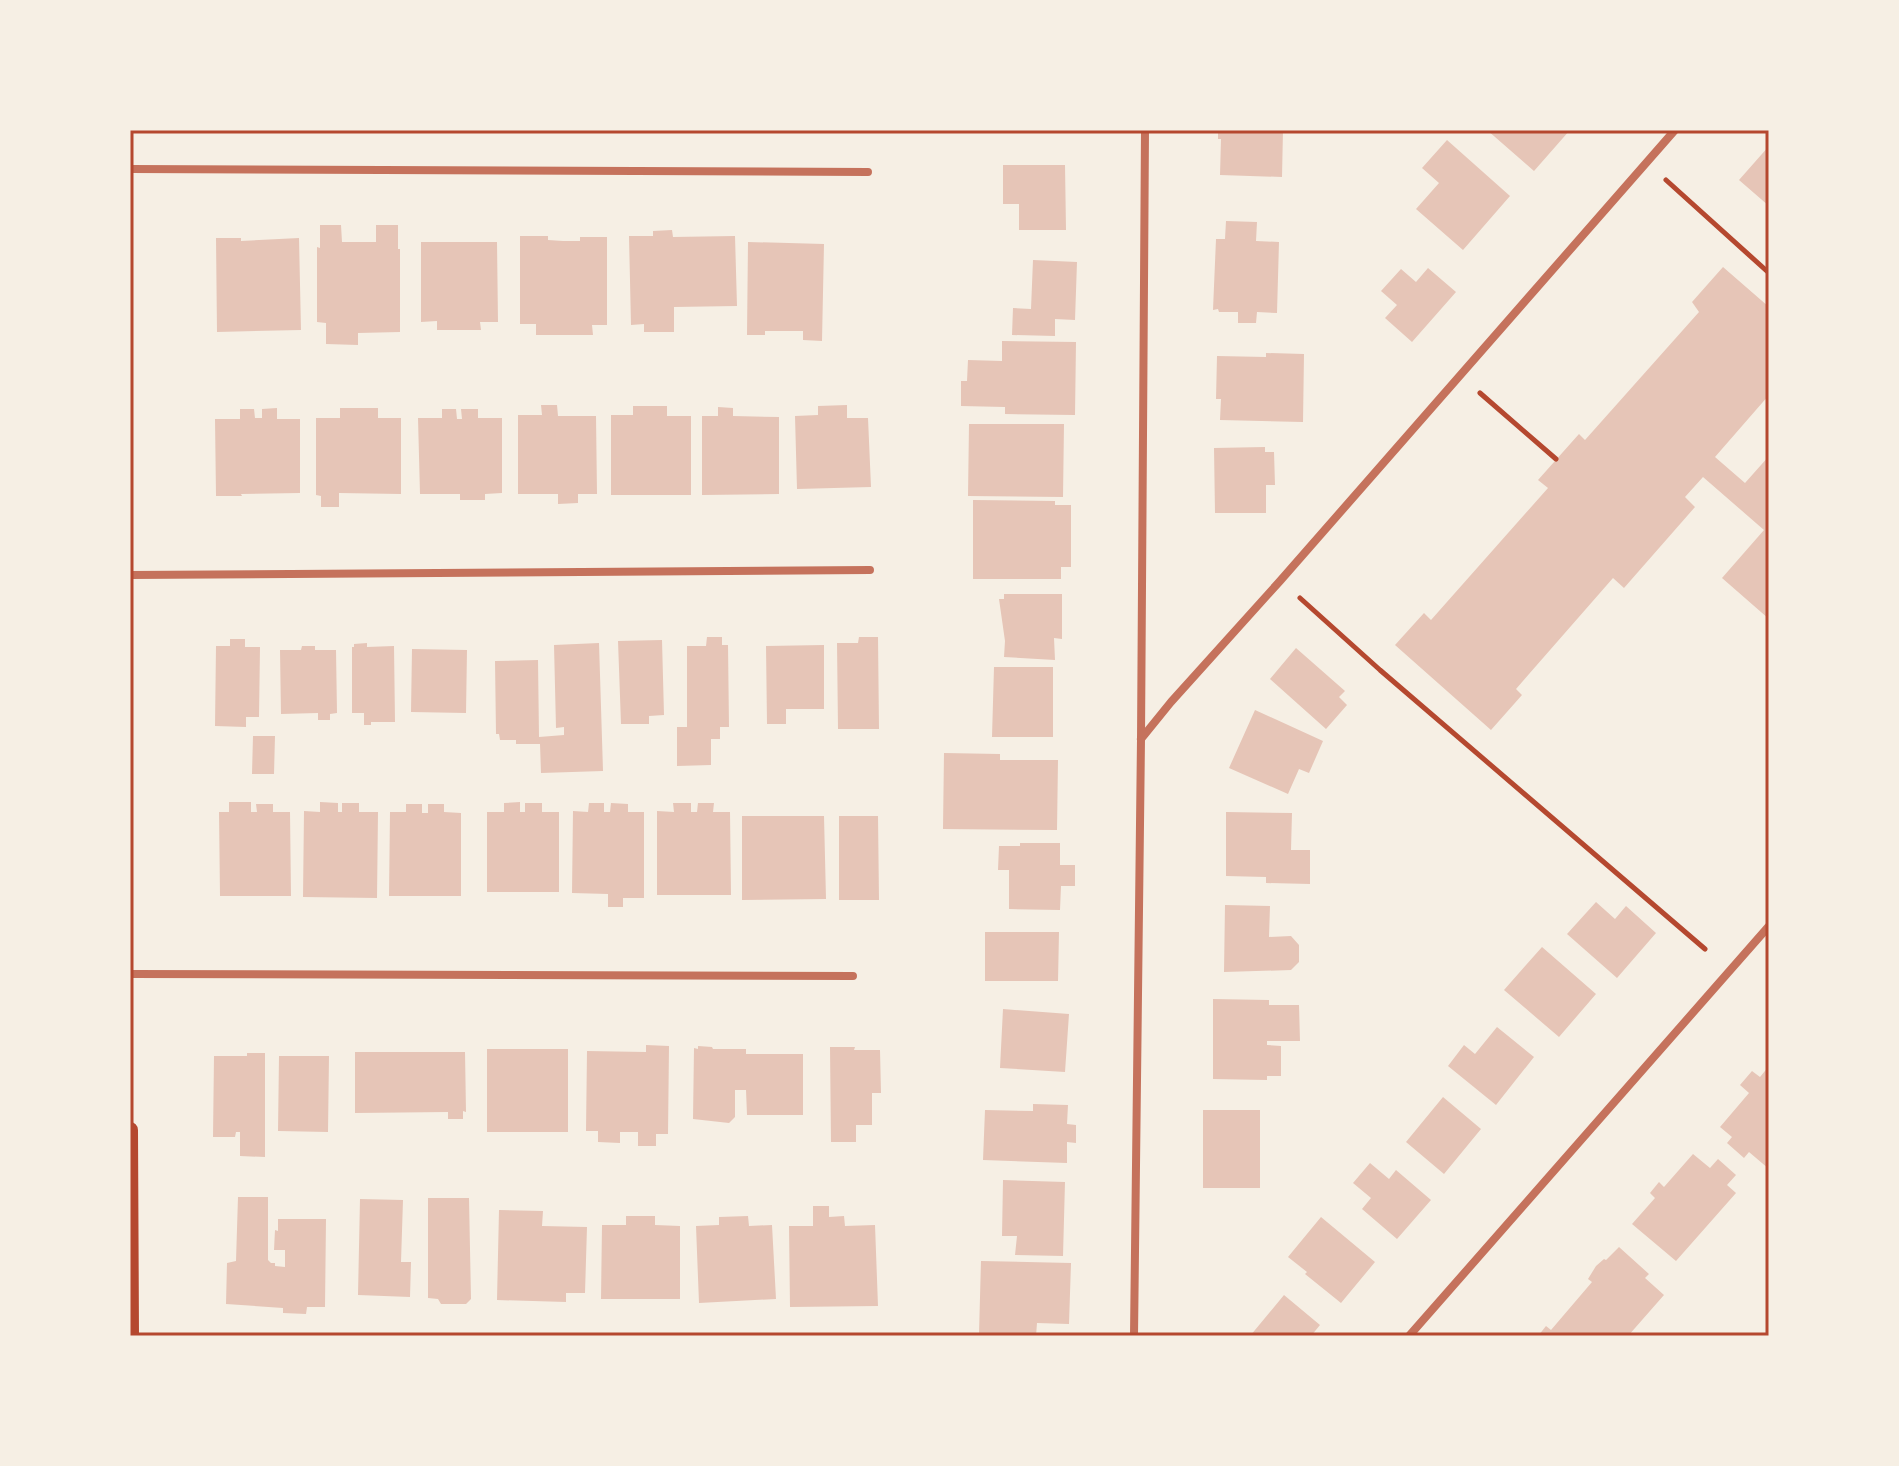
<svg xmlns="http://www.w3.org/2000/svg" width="1899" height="1466" font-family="'Exo 2',sans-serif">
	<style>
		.building { fill: #e6c5b7 }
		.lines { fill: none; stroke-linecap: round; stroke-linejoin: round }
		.path { stroke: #b5482f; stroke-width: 5 }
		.minor { stroke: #c5725c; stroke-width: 8 }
		.secondary { stroke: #b5482f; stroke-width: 16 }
		.neatline { fill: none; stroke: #b5482f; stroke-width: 3 }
	</style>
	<rect width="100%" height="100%" fill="#f6efe4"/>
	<!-- building -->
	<path class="building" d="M1218,130H1283L1282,177L1220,175L1221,139H1218Z
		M1487,130H1570L1534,171Z
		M1447,140L1510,196L1463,250L1416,209L1439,183L1422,168Z
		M1769,146V206L1739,180Z
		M1003,165H1065L1066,230H1019V204H1003Z
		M1226,221L1257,222L1256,241L1279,242L1277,313L1257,312L1256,323H1238V312H1219L1218,309L1213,310L1216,239H1225Z
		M320,225H341L342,242H376V225H398V249H400V332L358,333V345L326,344V323L317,322V247L320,248Z
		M672,230L673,237L735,236L737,306L674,307V332H644V324L631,325L629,236H653V231Z
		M520,236H548V240L563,241H580V237H607V325H592L593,335H536V324H520Z
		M216,238H241V241L299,238L301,330L217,332Z
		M421,242H497L498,322H480L481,330H437V321L421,322Z
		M748,242L824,244L822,341L803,340V331H765V335H747Z
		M1033,260L1077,262L1075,320L1055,319V336L1012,335L1013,308L1031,309Z
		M1723,267L1769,307V395L1715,457L1745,483L1769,456V619L1722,578L1764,530L1703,477L1685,497L1695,507L1624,588L1613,578L1516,689L1522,695L1491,730L1395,645L1424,613L1431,620L1548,488L1538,480L1579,434L1585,440L1699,312L1692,302Z
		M1428,268L1456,292L1412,342L1385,318L1397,305L1381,291L1401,269L1416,282Z
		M1002,341L1076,342L1075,415L1005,414V407L961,406V381H967L968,360L1002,361Z
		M1266,353L1304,354L1303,422L1220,420L1221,399H1216L1217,356L1266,357Z
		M541,405H557L558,416H596L597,494H578V503L558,504V494H518V415H542Z
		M847,405V418H868L871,487L797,489L795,416L818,415V406Z
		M633,406H667V416H691V495H611V415H633Z
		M718,407L733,408V416L779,417V494L702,495V416H718Z
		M277,408V419H300V493L241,494L242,496H216L215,419H240V409H254L255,418H262V409Z
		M340,408H378V418H401V494L339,493V507H321V496L316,495V418H340Z
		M442,409H456L457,419H462L461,409H478V418H502V493L485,494V500H460V494H420L418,418H442Z
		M969,424H1064L1063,497L968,496Z
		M1265,447V452H1274L1275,485H1266V513H1215L1214,448Z
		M973,500L1055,501V505H1071V567H1061V579H973Z
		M1004,594H1062V639L1054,638L1055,660L1004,657L1005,641L999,599H1004Z
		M707,637H722V645H728L729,727H720V739H711V765L677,766V727H687V646H706Z
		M859,637H878L879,729H838L837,643H858Z
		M230,639H245V647H260L259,717H246V727L215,726L216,646H230Z
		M662,640L664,715L649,716V724H621L618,641Z
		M367,643V647L394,646L395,722H371V725H364V713H352V647H354V644Z
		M599,643L603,771L541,773L540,744H516V740H500L499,734H496L495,661L538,660L539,737L564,735V727L556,728L554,645Z
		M824,645V709H786V724H767L766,646Z
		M302,646H315V650H336L337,713L330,714V720H318V713L281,714L280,650H301Z
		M1296,648L1345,691L1339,697L1347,705L1326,729L1270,679Z
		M412,649L467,650L466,713L411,712Z
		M994,667H1053V737H992Z
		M1255,710L1323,741L1309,773L1299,769L1288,794L1229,768Z
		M253,736H275L274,774H252Z
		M944,753L1000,754V760H1058L1057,830L943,829Z
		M229,802H251V812H257L256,804H273V812H290L291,896H220L219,812H229Z
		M320,802L338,803V812H342V803H359V812H378L377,898L303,897L304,811L320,812Z
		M520,802V812H525V803H542V812H559V892H487V812H504V803Z
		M589,803H604V812H610L611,803L628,804V812H644V898H623V907H608V894L572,893L573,811L588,812Z
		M673,803H691V812H697L698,803H714L713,812H730L731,895H657V811L674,812Z
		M406,804H422V813H428V804H444V812L461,813V896H389L390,812H406Z
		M1226,812L1292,813L1291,850H1310V884L1266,883V877L1226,876Z
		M742,816H824L826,899L742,900Z
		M839,816H878L879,900H839Z
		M1020,843H1060V865H1075V886H1061L1060,910L1009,909V870H998L999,846H1020Z
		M1596,902L1615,919L1626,906L1656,933L1617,978L1567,934Z
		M1225,905L1270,906L1269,937L1291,936L1299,945V962L1291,970L1224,972Z
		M985,932H1059L1058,981H985Z
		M1542,947L1596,994L1559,1037L1504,990Z
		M1213,999L1269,1000V1005H1299L1300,1041H1267V1045L1281,1046V1076H1267V1080L1213,1079Z
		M1003,1009L1069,1014L1065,1072L1000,1068Z
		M1497,1027L1534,1057L1496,1105L1448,1066L1464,1045L1475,1054Z
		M646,1045L669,1046L668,1134H656V1146H638V1132H620V1143L598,1142V1131H586L587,1051L646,1052Z
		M698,1046L712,1047L713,1049H746V1054H803V1115H747L746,1090H735V1117L729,1123L693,1119L694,1048L698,1049Z
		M830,1047H855L854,1050H880L881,1093H872V1125H856V1142H831Z
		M487,1049H568V1132H487Z
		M355,1052H465L466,1112L463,1111V1119H448V1112L355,1113Z
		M247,1053H265V1157L240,1156V1132H236L235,1137H213L214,1056H247Z
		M279,1056H329L328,1132L278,1131Z
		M1769,1066V1169L1749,1152L1744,1158L1727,1143L1732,1137L1720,1127L1749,1093L1740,1085L1752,1071L1760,1077Z
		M1443,1097L1481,1129L1444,1174L1406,1142Z
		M1033,1104L1068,1105L1067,1124L1076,1125V1143L1067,1142V1163L983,1160L985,1110L1033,1111Z
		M1203,1110H1260V1188H1203Z
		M1693,1154L1710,1168L1718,1159L1736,1175L1727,1185L1736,1193L1676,1261L1632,1224L1655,1198L1650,1193L1659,1182L1664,1187Z
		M1370,1163L1389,1179L1396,1170L1431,1200L1397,1239L1362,1209L1371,1198L1353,1183Z
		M1003,1180L1065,1182L1063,1256L1015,1255L1017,1236H1002Z
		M238,1197H268V1260L271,1263H275V1266L285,1267V1250H274L275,1230L278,1231V1219H326L325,1307H307L306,1314L283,1313V1308L226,1304L227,1263L236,1261Z
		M428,1198H469L471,1299L466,1304H441L438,1299L428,1298Z
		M360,1199L403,1200L401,1262H411L410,1297L358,1295Z
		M813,1206H829V1217L844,1216L845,1226L875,1225L878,1306L790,1307L789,1226H813Z
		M499,1210L543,1211L542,1226L587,1227L585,1293H566V1302L497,1300Z
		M626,1216H655V1225L680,1226V1299H601L602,1225H626Z
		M748,1216L749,1226L772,1225L776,1299L699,1303L696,1226L719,1225V1217Z
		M1321,1217L1375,1262L1341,1303L1305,1274L1307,1272L1288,1257Z
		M1619,1247L1649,1274L1645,1278L1664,1295L1628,1336H1538L1546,1326L1551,1330L1592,1282L1588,1279L1596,1266L1604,1259L1606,1260Z
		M981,1261L1071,1263L1069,1324L1037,1323L1036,1336L979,1334Z
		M1284,1295L1320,1325L1311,1336H1250Z"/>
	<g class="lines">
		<!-- path -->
		<path class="path" d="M1666,180L1769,273
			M1480,393L1556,459
			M1300,598L1380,670L1705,949"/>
		<!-- minor -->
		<path class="minor" d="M130,169L868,172
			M130,575L870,570
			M1141,739L1171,702L1280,581L1675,130
			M130,974L853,976
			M1134,1336L1141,739L1145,130
			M1409,1336L1769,926"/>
		<!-- secondary -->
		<path class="secondary" d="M130,1130L131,1336"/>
	</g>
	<!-- border -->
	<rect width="1899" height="1466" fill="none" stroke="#f6efe4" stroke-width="264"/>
	<rect x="132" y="132" width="1635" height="1202" class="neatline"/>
</svg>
